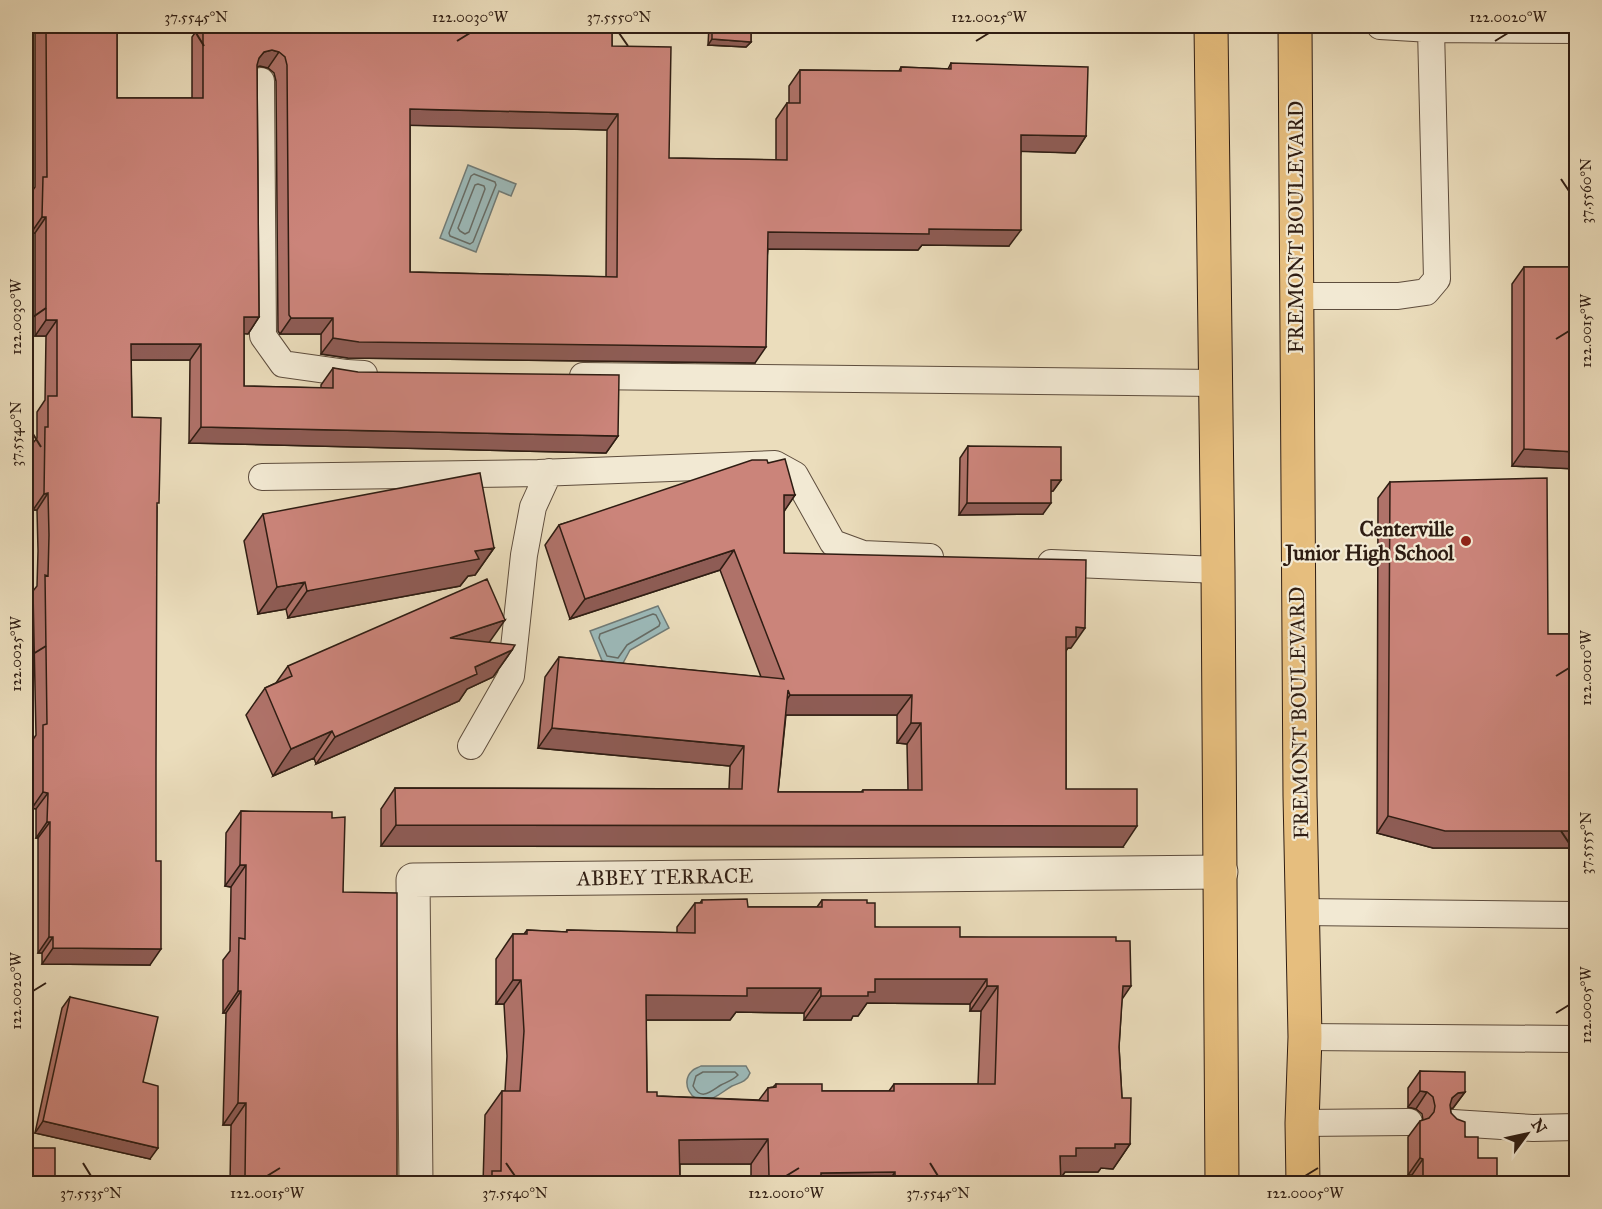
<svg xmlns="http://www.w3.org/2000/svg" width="1602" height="1209" font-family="'IM FELL Great Primer',serif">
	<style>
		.water { fill: #9cbaba; stroke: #707b77; stroke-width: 1.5 }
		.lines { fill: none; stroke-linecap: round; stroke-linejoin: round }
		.shore { stroke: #666c66; stroke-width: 1.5 }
		.service-casing { stroke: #5e4d3d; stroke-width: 28 }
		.minor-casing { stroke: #5e4d3d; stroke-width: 35 }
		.primary-casing { stroke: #2f1d13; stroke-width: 35 }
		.service { stroke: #f2e9d3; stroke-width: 26 }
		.minor { stroke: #f2e9d3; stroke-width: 33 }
		.primary { stroke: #e6be7e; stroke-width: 33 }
		.wall { fill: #af7269; stroke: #2f1d13; stroke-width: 1.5; fill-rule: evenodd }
		.shaded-wall { fill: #8e5c55; stroke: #2f1d13; stroke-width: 1.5 }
		.building { fill: #cb847a; stroke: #2f1d13; stroke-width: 1.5; fill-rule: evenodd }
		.ticks { fill: none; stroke: #2f1d13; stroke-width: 2 }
		.poi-dot { fill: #8f2418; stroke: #f2e9d3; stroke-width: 2 }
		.labels { text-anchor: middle; stroke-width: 4.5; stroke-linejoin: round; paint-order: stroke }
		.street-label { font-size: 21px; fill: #2f1d13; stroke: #f2e9d3 }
		.poi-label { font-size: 21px; font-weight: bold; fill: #2f1d13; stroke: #f2e9d3; text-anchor: end }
		.neatline { fill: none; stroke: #2f1d13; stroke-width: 2 }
		.ticks-label { font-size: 15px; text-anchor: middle; fill: #2f1d13 }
	</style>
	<rect width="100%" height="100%" fill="#ebddbc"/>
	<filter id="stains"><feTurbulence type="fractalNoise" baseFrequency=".00333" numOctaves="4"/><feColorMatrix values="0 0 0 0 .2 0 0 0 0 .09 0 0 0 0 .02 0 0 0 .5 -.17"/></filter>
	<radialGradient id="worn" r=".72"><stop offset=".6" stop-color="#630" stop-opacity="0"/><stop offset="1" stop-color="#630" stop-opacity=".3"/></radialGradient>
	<!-- water -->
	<path class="water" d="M468,165L516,184L511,196L499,191L476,252L440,238Z
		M658,606L669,628L630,650L622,665L603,663L590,631Z
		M701,1066H746L750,1073C747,1082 739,1083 732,1086C723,1091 716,1099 706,1100C691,1103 680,1082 692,1071C694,1068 698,1068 701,1066Z"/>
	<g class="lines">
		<!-- shore -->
		<path class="shore" d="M474,174L495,182L496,185L473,242L470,244L450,236L449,233L471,176Z
			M478,184L484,186L485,189L469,232L465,234L460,231L458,228L475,185Z
			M653,614L656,615L660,623L659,626L627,645L618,658L607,656L599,638L600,634Z
			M703,1072H735L738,1075C733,1080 727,1082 721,1085C710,1092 701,1101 693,1086L696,1076Z"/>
		<!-- service casing -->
		<g class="service-casing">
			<path id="service" d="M1380,26L1431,29L1576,30
				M261,81L263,336L283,364L347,373L364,374
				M1296,296H1398L1426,292L1437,279L1431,29
				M583,376L1216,383
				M262,477L538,473L775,464L795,475L833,543L863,554L930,557
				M1051,563L1218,570
				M471,746L511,676L524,555L533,507L549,472
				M1302,912L1576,915
				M1305,1037L1576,1039
				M1302,1123L1409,1122
				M1453,1123L1533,1128L1576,1127"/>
		</g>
		<!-- minor casing -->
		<g class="minor-casing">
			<path id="minor" d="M416,1184L413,880L1221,872"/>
		</g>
		<!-- primary casing -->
		<g class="primary-casing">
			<path id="primary" d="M1211,26L1218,570L1222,1184
				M1295,26L1300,796L1305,1037L1302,1123L1303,1184"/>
		</g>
		<!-- service -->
		<use href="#service" class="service"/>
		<!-- minor -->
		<use href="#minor" class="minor"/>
		<!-- primary -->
		<use href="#primary" class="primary"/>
	</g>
	<!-- wall -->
	<path class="wall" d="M35,26H153L148,32H117V98H192V37L200,26H612V46L669,158L776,160V119L787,103H789V86L800,70L899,71L901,67L948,69L951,63L1086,136L1075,153L1021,151L1009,246L922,245L918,250L768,249L755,363L348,358L321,354V334H280L278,331L276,81L274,73L268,68L260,66L257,67L259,317L248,334L244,333V386L321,388V385L333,368L618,436L606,453L189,443L190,360H131L132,417L157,507L150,965L42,964V953H38V838H36V809L32,808V741L36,735L33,591L37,586L38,551L37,510H33V443L37,438V412L45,400L46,336H35V233H31V193L35,187ZM410,125L607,130L606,277L410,272Z
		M709,26H751V42L746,47L708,45Z
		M1524,267H1576V469L1512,466V284Z
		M968,446L1061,480L1053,491H1051L1043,514L959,515L960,458Z
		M768,463L795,495L784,511V553L1071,648H1068L1066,650V789L1123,847L381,846V809L395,788L729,789L730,766L538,748L545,677L559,657L761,677L720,570L570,619L545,545L559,525ZM786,715H897V743L907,744L908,790H863L861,792H778Z
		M1390,482L1548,634H1576V848H1433L1377,833L1378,498Z
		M263,514L494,548L475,575L468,576L460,586L288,618L286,609L258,614L244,541Z
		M489,642L512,650L493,677L467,689L459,701L316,764L314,758L273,776L246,715L265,688L276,683L288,666Z
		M241,811L332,818L343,892L397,1184H230L231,1125H223L226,1013H223V960L230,951L231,887L225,886L226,833Z
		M702,900L748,907H817L822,900L867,903L875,927L960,937L1116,941L1122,998L1119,1047L1122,1098L1130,1144L1113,1169L1101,1168L1098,1172H1065L1061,1178V1184H751V1164H680V1184H483L485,1115L502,1091H505L507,1056L504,1004H496V959L513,934H524L527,930L566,932L567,930L677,933V927L695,903H700ZM867,1003L970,1004V1011H981L978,1084H894L889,1091H822L776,1084L773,1087L768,1088L759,1100L657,1096L647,1092L646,1020H730L736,1012L804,1013V1020H851L853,1016H858Z
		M70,997L150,1159L35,1133L62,1008Z
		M1420,1071L1465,1092L1453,1108L1450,1109L1451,1113L1478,1158L1497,1184H1412V1175H1408V1137L1420,1121L1423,1120L1422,1114L1416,1109L1408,1107V1088Z"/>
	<!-- shaded-wall -->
	<path class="shaded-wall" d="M109,26H153L148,32H105Z
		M712,39L751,42L746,47L708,45Z
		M272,50L279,52L268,68L260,66L253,68L259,58L264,52Z
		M410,109L618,114L607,130L398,125Z
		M1021,135L1086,136L1075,153L1010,151Z
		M42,217H46L35,233H31Z
		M929,229L1021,230L1009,246L922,245L918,250L757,249L768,232Z
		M244,317H259L248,334L233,333Z
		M291,318H333L321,334H280Z
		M46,320H57L46,336H35Z
		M333,338L766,347L755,363L348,358L321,354Z
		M131,344H201L190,360H119Z
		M201,427L618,436L606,453L189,443Z
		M1524,449L1576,452V469L1512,466Z
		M1051,480H1061L1053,491L1043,492Z
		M48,493L37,510H33L44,494Z
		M784,495H795L781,516Z
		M967,503H1051L1043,514L959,515Z
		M494,548L475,575L468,576L460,586L288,618L307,591L475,551Z
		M734,550L720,570L570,619L585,599Z
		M305,582L286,609L258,614L277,587Z
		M505,620L486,647L450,638Z
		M1076,627L1085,628L1071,648H1068L1061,658L1066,637Z
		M512,650L493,677L467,689L459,701L316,764L335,737L475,667Z
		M790,695H912L897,715H776Z
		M911,723H921L907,744L897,743Z
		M552,728L744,746L730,766L538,748Z
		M332,731L314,758L273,776L291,749Z
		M43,792L48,793L36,809L32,808Z
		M1388,816L1576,831V848H1433L1377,833Z
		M47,822H50L38,838H36Z
		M396,825L1137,826L1123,847L381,846Z
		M240,865H246L231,887L225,886Z
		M49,937H53L42,953H38Z
		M53,948L161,949L150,965L42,964Z
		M875,979H987L970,1004L867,1003L858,1016H853L851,1020H804L821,996Z
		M513,980H521L504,1004H496Z
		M987,986H998L981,1011H970Z
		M1123,986H1131L1114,1011Z
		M747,988H821L804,1013L736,1012L730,1020H629L646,995Z
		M238,991H241L226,1013H223Z
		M1420,1091L1427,1092L1416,1109L1408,1107Z
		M1465,1092L1453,1108L1447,1109L1452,1098L1458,1093Z
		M238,1103H246L231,1125H223Z
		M43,1121L158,1148L150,1159L35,1133Z
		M768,1139L751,1164H662L679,1140Z
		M1115,1144H1130L1113,1169L1101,1168L1098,1172H1065L1059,1180L1060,1156L1076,1148Z
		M1420,1158L1423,1159L1412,1175H1408Z
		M895,1172L887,1184H773L775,1180L821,1173Z
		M769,1176H776L771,1184H764Z
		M895,1180H990L987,1184H893Z"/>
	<!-- building -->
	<path class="building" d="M46,26H117V98H203V26H612V46L671,47L669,158L787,160V103H800V70L901,71V67L951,69V63L1088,67L1086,136L1021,135V230L929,229V234L768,232L766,347L359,342L333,338V318H291L289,315L287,65L285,57L279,52L272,50L264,52L259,58L257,65L259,317H244V386L333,388V368L358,372L619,375L618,436L201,427V344H131L132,417L161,418L159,503H157L156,767V861H161V949L53,948V937H49L50,822H47L48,793L43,792V725L47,724L45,575L48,576L49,535L48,493L44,494L45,427H48V396H57V320H46V217H42L43,177H47ZM410,109L618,114L617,277L410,272Z
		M712,26H751V42L712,39Z
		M1524,267H1576V452L1524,449Z
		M968,446L1061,447V480H1051V503H967Z
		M785,459L795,495H784V553L1086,560L1085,628L1076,627V637H1066V789H1137V826L396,825L395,788L742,789L744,746L552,728L559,657L784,679L734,550L585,599L559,525L752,460H767L768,463ZM788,690L790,695H912L911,723H921L922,790H863V792H778Z
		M480,473L494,548L475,551L479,559L307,591L305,582L277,587L263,514Z
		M1547,478L1548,634H1576V831H1445L1388,816L1390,482Z
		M487,579L505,620L450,638L515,645L512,650L475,667L477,674L335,737L332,731L291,749L265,688L292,676L288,666Z
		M241,811L332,812V818L345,817L343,892L397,893V1184H238V1177H245L246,1103H238L241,991H238L239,938L245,939L246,865H240Z
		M747,899L748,907H822V900H867V903H875V927H960V937H1116V941H1130L1131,986H1123L1119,1047L1122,1098H1131L1130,1144H1115V1148H1076V1156H1060L1061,1184H990V1180H895V1172L821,1173V1179L775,1180L776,1176H769L768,1139L679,1140L680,1184H492V1171H501L502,1091H520L524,1031L521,980H513V934H527V930L567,932V930L695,933V903H702V900ZM875,979H987V986H998L995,1084H894V1091H822V1084H776V1087L768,1088V1101L657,1096V1092H647L646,995L747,996V988H821V996H868V992H875Z
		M70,997L158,1017L143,1082L158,1086V1148L43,1121Z
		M1420,1071L1465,1072V1092L1458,1093L1452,1098L1450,1105L1451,1113L1457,1119L1465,1122V1137H1478V1158H1497V1184H1423V1159L1420,1158V1121L1429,1118L1434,1112L1435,1106L1433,1097L1427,1092L1420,1091Z
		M26,1148H55V1184H26Z"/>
	<!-- ticks -->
	<path class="ticks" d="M196,33L204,46M619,33L628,46M457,41L470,33M976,41L989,33M1495,41L1508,33M1561,179L1569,191M33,317L46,308M1556,339L1569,331M33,434L41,447M33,654L46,646M1556,676L1569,668M1561,831L1569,843M33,991L46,983M1556,1013L1569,1005M83,1163L91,1176M506,1163L515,1176M930,1163L938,1176M267,1176L280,1168M786,1176L799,1168M1305,1176L1318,1168"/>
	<!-- markers -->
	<circle class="poi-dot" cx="1466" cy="541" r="6"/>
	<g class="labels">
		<!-- street labels -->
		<g class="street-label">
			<text transform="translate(1296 227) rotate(-90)" y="7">FREMONT BOULEVARD</text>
			<text transform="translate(1299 713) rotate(-91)" y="7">FREMONT BOULEVARD</text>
			<text transform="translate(665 877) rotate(-1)" y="7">ABBEY TERRACE</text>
		</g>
		<!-- poi labels -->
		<g class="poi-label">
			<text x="1454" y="536">Centerville<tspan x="1454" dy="24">Junior High School</tspan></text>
		</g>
	</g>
	<!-- margin -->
	<rect width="1602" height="1209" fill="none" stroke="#ebddbc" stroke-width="66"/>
	<!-- north arrow -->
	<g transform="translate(1527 1134) rotate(57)" stroke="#f2e9d3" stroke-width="4.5" paint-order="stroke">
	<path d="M0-4.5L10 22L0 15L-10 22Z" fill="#2f1d13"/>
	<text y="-9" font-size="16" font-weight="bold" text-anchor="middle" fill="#2f1d13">N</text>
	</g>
	<rect x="33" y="33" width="1536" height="1143" class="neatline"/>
	<g class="ticks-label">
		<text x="196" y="22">37.5545°N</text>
		<text x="470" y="22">122.0030°W</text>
		<text x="619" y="22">37.5550°N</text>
		<text x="989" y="22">122.0025°W</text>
		<text x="1508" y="22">122.0020°W</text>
		<text transform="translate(1586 191) rotate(-90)" y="5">37.5560°N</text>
		<text transform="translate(16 317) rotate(-90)" y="5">122.0030°W</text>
		<text transform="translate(1586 331) rotate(-90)" y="5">122.0015°W</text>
		<text transform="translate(16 434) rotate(-90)" y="5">37.5540°N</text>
		<text transform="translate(16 654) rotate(-90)" y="5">122.0025°W</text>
		<text transform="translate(1586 668) rotate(-90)" y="5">122.0010°W</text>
		<text transform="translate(1586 843) rotate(-90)" y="5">37.5555°N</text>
		<text transform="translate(16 991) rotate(-90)" y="5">122.0020°W</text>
		<text transform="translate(1586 1005) rotate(-90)" y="5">122.0005°W</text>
		<text x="91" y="1198">37.5535°N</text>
		<text x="267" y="1198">122.0015°W</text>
		<text x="515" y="1198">37.5540°N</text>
		<text x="786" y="1198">122.0010°W</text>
		<text x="938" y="1198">37.5545°N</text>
		<text x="1305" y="1198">122.0005°W</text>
	</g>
	<rect width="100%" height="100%" filter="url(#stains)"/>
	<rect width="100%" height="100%" fill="url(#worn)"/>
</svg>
